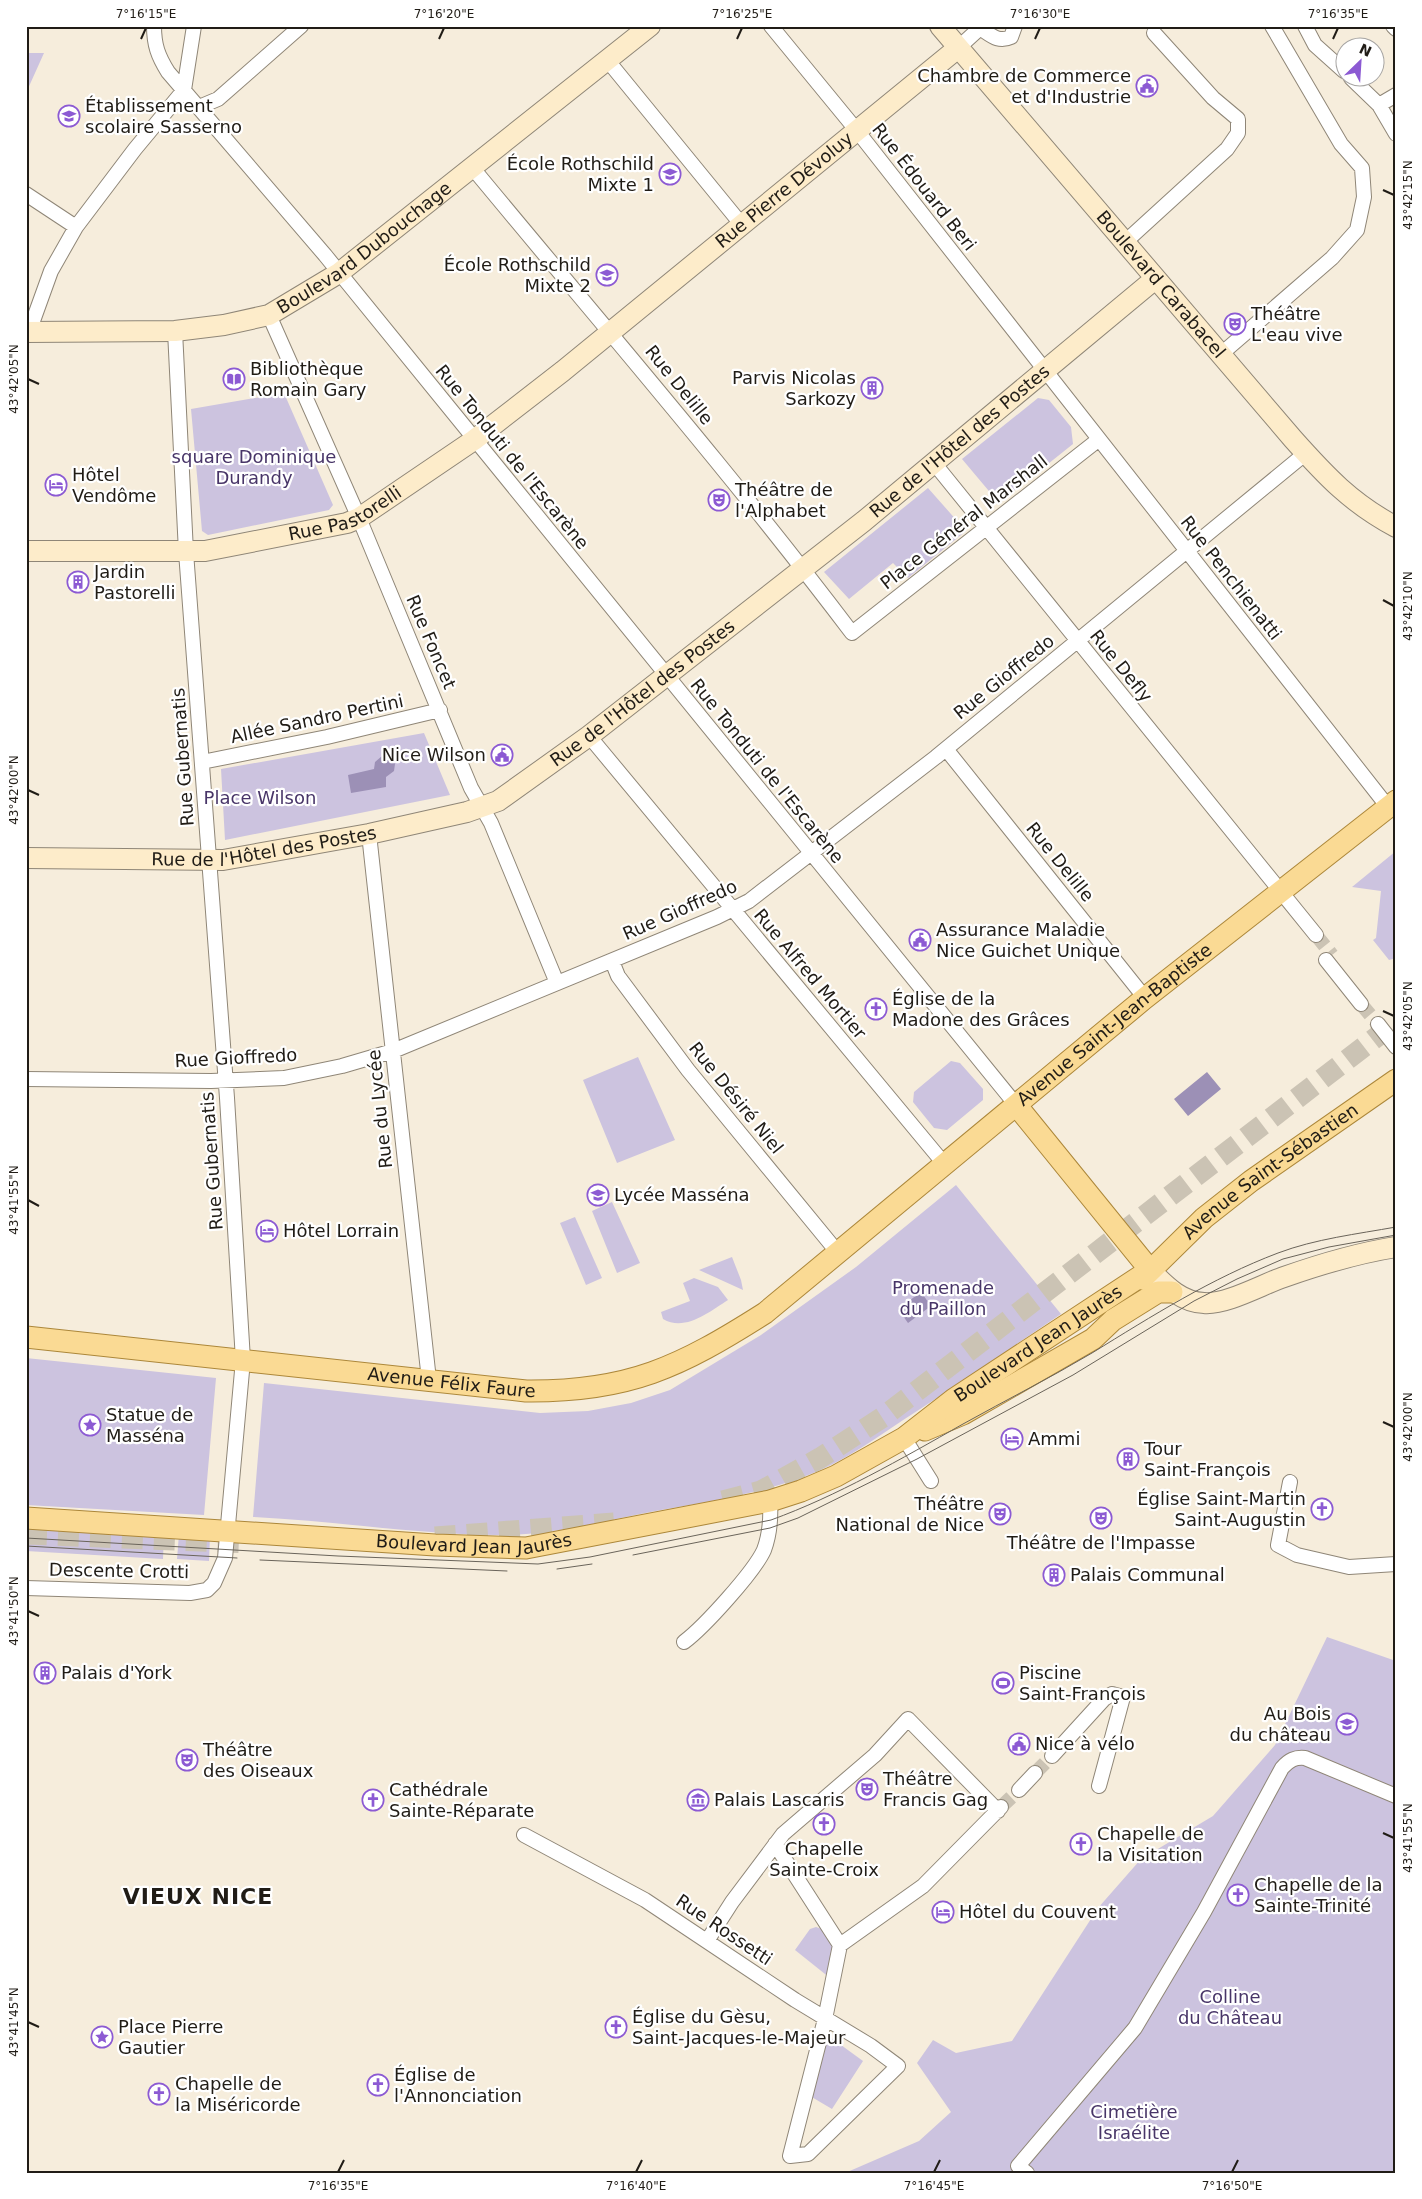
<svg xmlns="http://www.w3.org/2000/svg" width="1422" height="2199" font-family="'DejaVu Sans',sans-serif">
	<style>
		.green { fill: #ccc3df }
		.water { fill: #9c90b6 }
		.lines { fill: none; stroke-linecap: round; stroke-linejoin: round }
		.street-tunnel { stroke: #cbc3b4; stroke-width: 14; stroke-dasharray: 14 7; stroke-linecap: butt }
		.primary-tunnel { stroke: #cbc3b4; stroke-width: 21; stroke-dasharray: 21 11; stroke-linecap: butt }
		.street-casing { stroke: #8f8677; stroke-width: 16 }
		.secondary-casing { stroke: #8f8677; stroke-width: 22 }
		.primary-casing { stroke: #ac873a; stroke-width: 23 }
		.street { stroke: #fff; stroke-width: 14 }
		.secondary { stroke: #fdecca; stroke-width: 20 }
		.primary { stroke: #fada94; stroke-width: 21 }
		.tram { stroke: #6a645a; stroke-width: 1 }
		.ticks { fill: none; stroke: #201c16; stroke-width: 2 }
		.labels { text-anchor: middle; stroke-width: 4.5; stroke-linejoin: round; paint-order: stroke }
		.poi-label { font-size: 18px; fill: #201c16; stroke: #fff; text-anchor: start }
		.street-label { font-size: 18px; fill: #201c16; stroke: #fff }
		.park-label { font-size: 18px; fill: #483568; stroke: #fff }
		.district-label { font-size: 22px; font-weight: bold; letter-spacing: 1px; fill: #201c16; stroke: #fff }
		.neatline { fill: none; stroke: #201c16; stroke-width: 2 }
		.ticks-label { font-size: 12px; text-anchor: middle; fill: #201c16 }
	</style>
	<rect width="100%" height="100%" fill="#f6eddc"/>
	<!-- green -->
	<path class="green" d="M26,53H44L26,93Z
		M284,393L333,505L329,510L208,535L202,531L191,409Z
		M1038,398L1049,400L1071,427L1073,444L999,503L962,459Z
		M928,488L966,531L908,578L893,563L849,599L824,572Z
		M424,733L450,795L225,840L221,769Z
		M1396,851V958L1389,960L1373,940L1376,938L1381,891L1352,887Z
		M638,1057L675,1140L617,1163L583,1080Z
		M951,1061L960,1063L983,1089V1100L947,1130L934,1128L913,1102L914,1092Z
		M956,1185L1061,1314C1012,1347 963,1381 914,1413C886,1431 859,1451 829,1466C770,1494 704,1502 640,1514C592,1524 544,1536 495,1535C414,1534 334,1521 253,1517L264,1383L540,1413L588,1411L631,1403L670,1390L761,1335L856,1267Z
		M612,1202L640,1263L617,1273L592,1211Z
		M575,1217L602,1278L586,1285L560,1223Z
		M732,1257L741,1280L743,1290L699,1270Z
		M694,1278L718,1287L728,1300C709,1312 685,1332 663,1319L661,1312L690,1301L683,1283Z
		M26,1358L216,1378L204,1515L26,1505Z
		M26,1526L164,1533L163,1559L26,1551Z
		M179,1534L210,1536L209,1561L177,1559Z
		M1327,1637L1396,1661V2173H845L919,2141L951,2112L917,2063L933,2040L956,2053L1012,2041L1098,1908L1141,1859L1213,1816L1275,1745Z
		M816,1927L822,1929L833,1945L830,1978L795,1950L810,1929Z
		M830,2037L863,2061L832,2109L810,2096L824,2041Z"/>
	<!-- water -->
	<path class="water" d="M382,756L389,757L395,764L394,771L386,777V787L351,793L348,775L374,769L375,762Z
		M1207,1072L1221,1089L1188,1116L1174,1099Z
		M921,1292L931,1306L908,1323L898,1309Z"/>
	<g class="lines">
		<!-- street-tunnel -->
		<path class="street-tunnel" d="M1316,935L1332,955
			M1361,1004L1378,1024
			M1035,1773L1052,1756
			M1001,1807L1019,1790"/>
		<!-- primary-tunnel -->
		<path class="primary-tunnel" d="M723,1501L761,1491L820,1458L883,1417L1396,1022
			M26,1534L248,1543
			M435,1537L614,1523"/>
		<!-- street casing -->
		<g class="street-casing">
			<path id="street" d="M154,26C154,45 158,56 168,72L325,255L1017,1106
				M771,26L858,132L1388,807
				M1305,26L1315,45L1344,71
				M1393,26L1396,29
				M958,48L980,28C991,35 998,43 1011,37L1015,26
				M608,61L742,225
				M1351,78L1379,105L1396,134
				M1379,105L1396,95
				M199,107L218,99L301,26
				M471,166C599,321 731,473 852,633L1098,440
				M26,194L76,227
				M1124,243L1227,149L1238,133V119L1213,98L1154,33
				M269,315L359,518L471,788L491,823L557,983
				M29,332L51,271L76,227L135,149L184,90L194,26
				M1220,355L1332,258L1357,230L1364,197L1362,168L1341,144L1272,26
				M934,463L1316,935
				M589,736L946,1166
				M946,749L1145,998
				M202,762L327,737L440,710
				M369,834L429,1380
				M1326,960L1361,1004
				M612,961L618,976L688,1070L839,1254
				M1378,1024L1396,1047
				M26,1079L211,1081L284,1078L342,1066L393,1051L717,917L749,901L936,757L1306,453
				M904,1438L931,1481
				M1290,1482L1278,1545L1297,1555L1349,1567L1396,1564
				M26,1588L190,1593L207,1590L214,1583L225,1558L243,1360L227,1098L186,552L175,331
				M684,1642C704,1627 754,1572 764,1550C770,1534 771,1518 770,1501
				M1052,1756L1104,1699L1112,1694L1123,1697L1099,1786
				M1019,1790L1035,1773
				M524,1835L645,1900L795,2000L871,2046L898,2066L808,2154L790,2156L825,2019L840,1945L775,1844
				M707,1941L732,1902L783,1834L875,1755L908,1719L998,1811
				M840,1945L923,1886L1001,1807
				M1027,2173L1018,2166L1135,2028L1204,1912L1282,1768C1289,1760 1295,1757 1305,1758L1396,1796"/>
		</g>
		<!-- secondary casing -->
		<g class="secondary-casing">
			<g id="secondary">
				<path id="s1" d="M940,26L1293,439C1326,476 1351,503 1396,527"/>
				<path id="s2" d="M26,332L175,331L224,325L269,315L339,273L650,26"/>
				<path id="s3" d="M26,551H205L347,523L359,518L474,440L563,371L958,48"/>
				<path id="s4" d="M26,858L223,860L369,834L467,812L498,801L589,736L864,521L1155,279"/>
				<path d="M1150,1270C1166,1286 1181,1302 1204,1303C1226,1305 1263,1284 1284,1277C1321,1264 1358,1253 1396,1247"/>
			</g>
		</g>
		<!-- primary casing -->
		<g class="primary-casing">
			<g id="primary">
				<path d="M1017,1106L1150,1270"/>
				<path id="s5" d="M1142,1279L1204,1218L1251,1181L1396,1080"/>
				<path id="s6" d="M26,1337L526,1391C629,1392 680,1367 765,1313L1145,998L1396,801"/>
				<path d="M925,1430L963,1414L1093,1339L1113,1320L1158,1292H1172"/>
				<path id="s7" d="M26,1518L435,1545L526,1548L770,1501L801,1491L836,1476L904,1438L954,1399L1150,1270"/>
			</g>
		</g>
		<!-- street -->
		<use href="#street" class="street"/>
		<!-- secondary -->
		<use href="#secondary" class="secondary"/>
		<!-- primary -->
		<use href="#primary" class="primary"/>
		<!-- tram -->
		<path class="tram" d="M26,1538L338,1556L538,1564L590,1557L771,1520C837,1496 901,1459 963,1424C1006,1400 1050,1378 1092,1353C1152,1316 1212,1278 1278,1253C1315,1239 1357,1234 1396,1227
			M26,1546L237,1558
			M633,1555L770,1528L798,1518L917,1459L1073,1375L1194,1301L1237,1279L1283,1259L1329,1247L1396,1235
			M260,1560L507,1571
			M557,1569L592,1564"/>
	</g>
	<!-- ticks -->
	<path class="ticks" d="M141,39L146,28M439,39L444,28M737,39L742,28M1035,39L1040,28M1333,39L1338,28M1383,190L1394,195M28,379L39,384M1383,600L1394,606M28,790L39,795M1383,1011L1394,1016M28,1200L39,1206M1383,1422L1394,1427M28,1611L39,1616M1383,1833L1394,1838M28,2022L39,2027M338,2172L344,2160M636,2172L642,2160M934,2172L940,2160M1232,2172L1238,2160"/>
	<!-- icons -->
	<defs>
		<g id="civic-ring" transform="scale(1.125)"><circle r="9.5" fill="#fff" stroke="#8c5ad3" stroke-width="1.5"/><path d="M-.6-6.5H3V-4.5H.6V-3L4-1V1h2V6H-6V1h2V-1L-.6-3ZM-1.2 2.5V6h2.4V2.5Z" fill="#8c5ad3"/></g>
		<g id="school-ring" transform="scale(1.125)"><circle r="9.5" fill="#fff" stroke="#8c5ad3" stroke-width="1.5"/><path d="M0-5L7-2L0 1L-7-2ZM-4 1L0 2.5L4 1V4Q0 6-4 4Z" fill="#8c5ad3"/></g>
		<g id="theatre-ring" transform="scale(1.125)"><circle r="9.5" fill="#fff" stroke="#8c5ad3" stroke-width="1.5"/><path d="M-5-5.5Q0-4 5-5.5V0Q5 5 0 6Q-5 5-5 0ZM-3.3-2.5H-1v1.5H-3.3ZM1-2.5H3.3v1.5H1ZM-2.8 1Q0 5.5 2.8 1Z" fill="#8c5ad3"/></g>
		<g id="library-ring" transform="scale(1.125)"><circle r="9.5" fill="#fff" stroke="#8c5ad3" stroke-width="1.5"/><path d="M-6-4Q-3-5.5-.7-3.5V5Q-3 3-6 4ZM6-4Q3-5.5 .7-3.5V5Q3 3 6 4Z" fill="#8c5ad3"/></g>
		<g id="building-ring" transform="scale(1.125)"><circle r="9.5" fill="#fff" stroke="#8c5ad3" stroke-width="1.5"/><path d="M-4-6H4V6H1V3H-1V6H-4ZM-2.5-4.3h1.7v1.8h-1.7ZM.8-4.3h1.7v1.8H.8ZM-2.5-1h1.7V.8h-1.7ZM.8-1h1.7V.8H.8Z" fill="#8c5ad3"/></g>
		<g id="hotel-ring" transform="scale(1.125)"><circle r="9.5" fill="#fff" stroke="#8c5ad3" stroke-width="1.5"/><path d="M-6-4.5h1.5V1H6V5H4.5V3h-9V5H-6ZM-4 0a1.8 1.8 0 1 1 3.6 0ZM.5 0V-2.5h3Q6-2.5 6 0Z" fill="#8c5ad3"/></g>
		<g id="church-ring" transform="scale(1.125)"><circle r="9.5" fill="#fff" stroke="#8c5ad3" stroke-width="1.5"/><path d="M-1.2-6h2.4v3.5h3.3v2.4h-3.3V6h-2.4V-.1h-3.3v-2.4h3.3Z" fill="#8c5ad3"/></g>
		<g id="sight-ring" transform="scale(1.125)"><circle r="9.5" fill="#fff" stroke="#8c5ad3" stroke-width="1.5"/><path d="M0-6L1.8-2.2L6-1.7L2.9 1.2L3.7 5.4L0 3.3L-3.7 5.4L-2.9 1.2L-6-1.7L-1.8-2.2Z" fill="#8c5ad3"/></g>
		<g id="stadium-ring" transform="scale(1.125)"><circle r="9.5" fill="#fff" stroke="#8c5ad3" stroke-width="1.5"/><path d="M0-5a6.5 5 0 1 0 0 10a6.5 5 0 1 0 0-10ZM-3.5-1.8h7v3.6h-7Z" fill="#8c5ad3"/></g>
		<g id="museum-ring" transform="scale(1.125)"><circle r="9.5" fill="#fff" stroke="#8c5ad3" stroke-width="1.5"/><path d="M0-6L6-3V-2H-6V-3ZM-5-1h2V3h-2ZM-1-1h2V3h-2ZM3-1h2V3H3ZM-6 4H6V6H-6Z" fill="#8c5ad3"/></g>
	</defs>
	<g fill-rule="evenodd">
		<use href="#civic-ring" x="1147" y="86"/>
		<use href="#school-ring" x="69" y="116"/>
		<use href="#school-ring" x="670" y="174"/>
		<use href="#school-ring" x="607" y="275"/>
		<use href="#theatre-ring" x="1235" y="324"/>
		<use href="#library-ring" x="234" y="379"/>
		<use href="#building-ring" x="872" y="388"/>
		<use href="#hotel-ring" x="56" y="485"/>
		<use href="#theatre-ring" x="719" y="500"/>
		<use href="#building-ring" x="78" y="582"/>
		<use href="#civic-ring" x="502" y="755"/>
		<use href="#civic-ring" x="920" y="940"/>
		<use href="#church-ring" x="876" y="1009"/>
		<use href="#school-ring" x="598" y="1195"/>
		<use href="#hotel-ring" x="267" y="1231"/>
		<use href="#sight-ring" x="90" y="1425"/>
		<use href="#hotel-ring" x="1012" y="1439"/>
		<use href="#building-ring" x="1128" y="1459"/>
		<use href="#church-ring" x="1322" y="1509"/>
		<use href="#theatre-ring" x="1000" y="1514"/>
		<use href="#theatre-ring" x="1101" y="1518"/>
		<use href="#building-ring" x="1054" y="1575"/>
		<use href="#building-ring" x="45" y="1673"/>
		<use href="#stadium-ring" x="1003" y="1683"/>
		<use href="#school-ring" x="1347" y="1724"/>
		<use href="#civic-ring" x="1019" y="1744"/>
		<use href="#theatre-ring" x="187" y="1760"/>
		<use href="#theatre-ring" x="867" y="1789"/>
		<use href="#church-ring" x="373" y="1800"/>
		<use href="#museum-ring" x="698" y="1800"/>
		<use href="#church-ring" x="824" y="1824"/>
		<use href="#church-ring" x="1081" y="1844"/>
		<use href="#church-ring" x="1238" y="1895"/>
		<use href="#hotel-ring" x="943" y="1912"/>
		<use href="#church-ring" x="616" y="2027"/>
		<use href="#sight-ring" x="102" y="2037"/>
		<use href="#church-ring" x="378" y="2085"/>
		<use href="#church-ring" x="159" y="2094"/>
	</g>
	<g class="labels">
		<!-- poi labels -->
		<g class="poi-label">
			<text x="1131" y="82" text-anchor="end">Chambre de Commerce<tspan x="1131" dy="21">et d'Industrie</tspan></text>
			<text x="85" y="112">Établissement<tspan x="85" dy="21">scolaire Sasserno</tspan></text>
			<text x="654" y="170" text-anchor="end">École Rothschild<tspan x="654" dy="21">Mixte 1</tspan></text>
			<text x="591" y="271" text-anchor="end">École Rothschild<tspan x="591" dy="21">Mixte 2</tspan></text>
			<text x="1251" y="320">Théâtre<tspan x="1251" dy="21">L'eau vive</tspan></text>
			<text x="250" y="375">Bibliothèque<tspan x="250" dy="21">Romain Gary</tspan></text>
			<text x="856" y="384" text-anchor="end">Parvis Nicolas<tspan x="856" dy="21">Sarkozy</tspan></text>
			<text x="72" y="481">Hôtel<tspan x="72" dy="21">Vendôme</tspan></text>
			<text x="735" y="496">Théâtre de<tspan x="735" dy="21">l'Alphabet</tspan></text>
			<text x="94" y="578">Jardin<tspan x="94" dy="21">Pastorelli</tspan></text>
			<text x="486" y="761" text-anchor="end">Nice Wilson</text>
			<text x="936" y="936">Assurance Maladie<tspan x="936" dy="21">Nice Guichet Unique</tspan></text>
			<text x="892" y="1005">Église de la<tspan x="892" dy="21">Madone des Grâces</tspan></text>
			<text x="614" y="1201">Lycée Masséna</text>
			<text x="283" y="1237">Hôtel Lorrain</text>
			<text x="106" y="1421">Statue de<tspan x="106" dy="21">Masséna</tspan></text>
			<text x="1028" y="1445">Ammi</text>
			<text x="1144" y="1455">Tour<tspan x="1144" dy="21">Saint-François</tspan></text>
			<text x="1306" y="1505" text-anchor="end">Église Saint-Martin<tspan x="1306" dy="21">Saint-Augustin</tspan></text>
			<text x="984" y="1510" text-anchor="end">Théâtre<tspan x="984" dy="21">National de Nice</tspan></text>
			<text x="1101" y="1549" text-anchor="middle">Théâtre de l'Impasse</text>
			<text x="1070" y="1581">Palais Communal</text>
			<text x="61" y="1679">Palais d'York</text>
			<text x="1019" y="1679">Piscine<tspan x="1019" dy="21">Saint-François</tspan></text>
			<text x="1331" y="1720" text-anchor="end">Au Bois<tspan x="1331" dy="21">du château</tspan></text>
			<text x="1035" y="1750">Nice à vélo</text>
			<text x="203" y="1756">Théâtre<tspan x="203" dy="21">des Oiseaux</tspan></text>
			<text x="883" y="1785">Théâtre<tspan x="883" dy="21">Francis Gag</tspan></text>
			<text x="389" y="1796">Cathédrale<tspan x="389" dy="21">Sainte-Réparate</tspan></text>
			<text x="714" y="1806">Palais Lascaris</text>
			<text x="1097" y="1840">Chapelle de<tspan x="1097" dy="21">la Visitation</tspan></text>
			<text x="824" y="1855" text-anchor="middle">Chapelle<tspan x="824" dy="21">Sainte-Croix</tspan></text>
			<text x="1254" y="1891">Chapelle de la<tspan x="1254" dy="21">Sainte-Trinité</tspan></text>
			<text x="959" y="1918">Hôtel du Couvent</text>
			<text x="632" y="2023">Église du Gèsu,<tspan x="632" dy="21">Saint-Jacques-le-Majeur</tspan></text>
			<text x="118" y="2033">Place Pierre<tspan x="118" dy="21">Gautier</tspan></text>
			<text x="394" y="2081">Église de<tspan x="394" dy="21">l'Annonciation</tspan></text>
			<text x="175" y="2090">Chapelle de<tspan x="175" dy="21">la Miséricorde</tspan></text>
		</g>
		<!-- street labels -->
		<g class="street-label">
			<text transform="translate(924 187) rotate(52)" y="6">Rue Édouard Beri</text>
			<text dy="6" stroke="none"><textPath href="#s3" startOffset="874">Rue Pierre Dévoluy</textPath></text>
			<text dy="6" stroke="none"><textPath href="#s2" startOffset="361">Boulevard Dubouchage</textPath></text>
			<text dy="6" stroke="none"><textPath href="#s1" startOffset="340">Boulevard Carabacel</textPath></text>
			<text transform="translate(679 385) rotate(51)" y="6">Rue Delille</text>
			<text dy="6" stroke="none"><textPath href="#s4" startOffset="1064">Rue de l'Hôtel des Postes</textPath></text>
			<text transform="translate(512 457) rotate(51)" y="6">Rue Tonduti de l'Escarène</text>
			<text dy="6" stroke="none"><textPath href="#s3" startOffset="325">Rue Pastorelli</textPath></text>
			<text transform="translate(964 522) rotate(-38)" y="6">Place Général Marshall</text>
			<text transform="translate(1231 578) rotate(52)" y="6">Rue Penchienatti</text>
			<text transform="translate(431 642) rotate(67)" y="6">Rue Foncet</text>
			<text transform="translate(1121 666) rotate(51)" y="6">Rue Defly</text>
			<text transform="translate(1004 677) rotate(-39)" y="6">Rue Gioffredo</text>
			<text dy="6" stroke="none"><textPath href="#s4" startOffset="659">Rue de l'Hôtel des Postes</textPath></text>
			<text transform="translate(317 719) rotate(-12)" y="6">Allée Sandro Pertini</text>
			<text transform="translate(183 757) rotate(-94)" y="6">Rue Gubernatis</text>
			<text transform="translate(767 771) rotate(51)" y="6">Rue Tonduti de l'Escarène</text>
			<text dy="6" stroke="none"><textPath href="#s4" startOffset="239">Rue de l'Hôtel des Postes</textPath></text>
			<text transform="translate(1060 862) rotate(51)" y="6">Rue Delille</text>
			<text transform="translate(680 910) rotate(-24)" y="6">Rue Gioffredo</text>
			<text transform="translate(810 974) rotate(50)" y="6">Rue Alfred Mortier</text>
			<text dy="6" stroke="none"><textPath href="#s6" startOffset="1212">Avenue Saint-Jean-Baptiste</textPath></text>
			<text transform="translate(236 1058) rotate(-3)" y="6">Rue Gioffredo</text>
			<text transform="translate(736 1098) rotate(51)" y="6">Rue Désiré Niel</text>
			<text transform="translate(380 1109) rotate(-96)" y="6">Rue du Lycée</text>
			<text transform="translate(212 1161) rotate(-94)" y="6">Rue Gubernatis</text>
			<text dy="6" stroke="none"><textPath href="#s5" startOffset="168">Avenue Saint-Sébastien</textPath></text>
			<text dy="6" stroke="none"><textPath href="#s7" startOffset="1062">Boulevard Jean Jaurès</textPath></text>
			<text dy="6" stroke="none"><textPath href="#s6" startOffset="428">Avenue Félix Faure</textPath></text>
			<text dy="6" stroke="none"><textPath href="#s7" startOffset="449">Boulevard Jean Jaurès</textPath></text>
			<text transform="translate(119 1571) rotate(1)" y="6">Descente Crotti</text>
			<text transform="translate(724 1930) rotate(34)" y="6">Rue Rossetti</text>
		</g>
		<!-- park labels -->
		<g class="park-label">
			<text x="254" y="463">square Dominique<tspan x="254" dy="21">Durandy</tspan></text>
			<text x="260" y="804">Place Wilson</text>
			<text x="943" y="1294">Promenade<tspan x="943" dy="21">du Paillon</tspan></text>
			<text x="1230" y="2003">Colline<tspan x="1230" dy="21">du Château</tspan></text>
			<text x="1134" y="2118">Cimetière<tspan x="1134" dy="21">Israélite</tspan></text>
		</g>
		<!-- district labels -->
		<g class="district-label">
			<text x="198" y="1904">VIEUX NICE</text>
		</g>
	</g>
	<!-- border -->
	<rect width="1422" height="2199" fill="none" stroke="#ffffff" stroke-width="55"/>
	<!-- north arrow -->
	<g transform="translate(1360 62) rotate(25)"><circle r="24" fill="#ffffff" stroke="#a6a4a2"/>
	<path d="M0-4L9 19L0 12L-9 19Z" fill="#8c5ad3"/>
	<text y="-8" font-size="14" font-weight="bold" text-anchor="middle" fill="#201c16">N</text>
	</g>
	<rect x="28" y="28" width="1366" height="2144" class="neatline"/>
	<g class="ticks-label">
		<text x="146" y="18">7°16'15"E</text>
		<text x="444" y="18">7°16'20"E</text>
		<text x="742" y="18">7°16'25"E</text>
		<text x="1040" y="18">7°16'30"E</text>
		<text x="1338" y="18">7°16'35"E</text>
		<text transform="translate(1408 195) rotate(-90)" y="4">43°42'15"N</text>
		<text transform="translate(14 379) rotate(-90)" y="4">43°42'05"N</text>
		<text transform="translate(1408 606) rotate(-90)" y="4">43°42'10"N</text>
		<text transform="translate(14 790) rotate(-90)" y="4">43°42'00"N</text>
		<text transform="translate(1408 1016) rotate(-90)" y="4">43°42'05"N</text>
		<text transform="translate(14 1200) rotate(-90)" y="4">43°41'55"N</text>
		<text transform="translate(1408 1427) rotate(-90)" y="4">43°42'00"N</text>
		<text transform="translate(14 1611) rotate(-90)" y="4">43°41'50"N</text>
		<text transform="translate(1408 1838) rotate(-90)" y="4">43°41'55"N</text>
		<text transform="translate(14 2022) rotate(-90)" y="4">43°41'45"N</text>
		<text x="338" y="2190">7°16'35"E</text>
		<text x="636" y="2190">7°16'40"E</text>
		<text x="934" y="2190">7°16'45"E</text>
		<text x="1232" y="2190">7°16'50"E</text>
	</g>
</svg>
